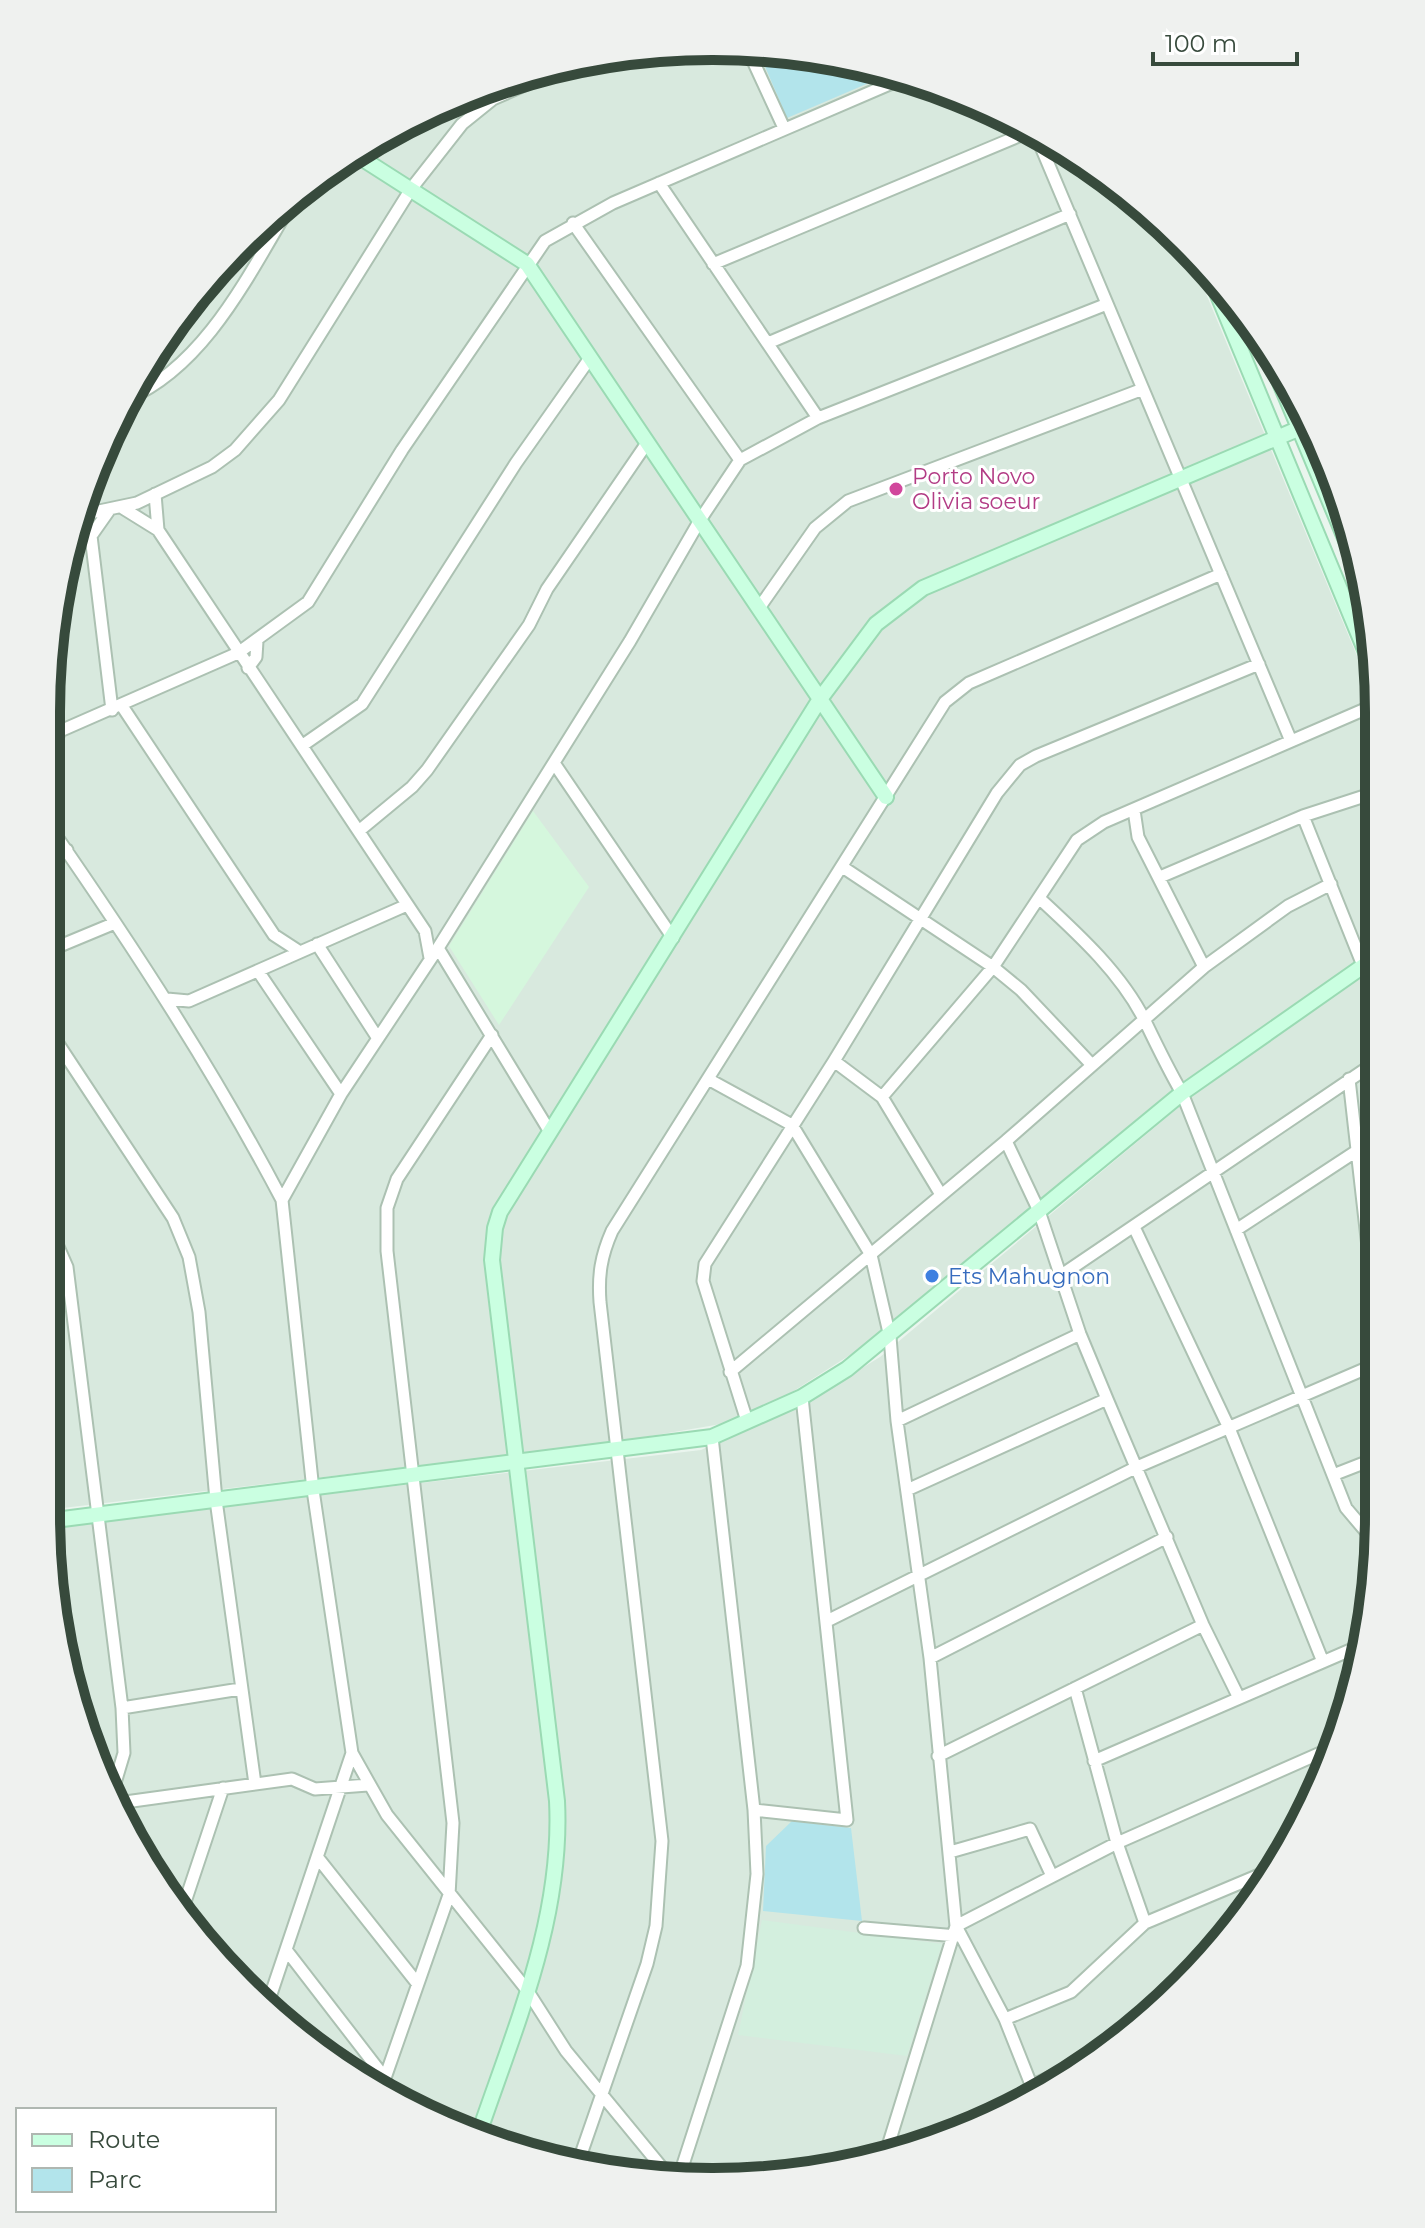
<svg xmlns="http://www.w3.org/2000/svg" width="1425" height="2228" font-family="Montserrat,sans-serif">
	<style>
		.residential { fill: #d8e9de }
		.commercial { fill: #d5f7dd }
		.education { fill: #d3efde }
		.green { fill: #b2e4eb }
		.lines { fill: none; stroke-linecap: round; stroke-linejoin: round }
		.street-casing { stroke: #acc1b2; stroke-width: 15 }
		.secondary-casing { stroke: #9adab3; stroke-width: 18 }
		.street { stroke: #fff; stroke-width: 11 }
		.secondary { stroke: #caffe1; stroke-width: 14 }
		.hotel-dot { fill: #d1479c; stroke: #fff; stroke-width: 3 }
		.shop-dot { fill: #3f7fe0; stroke: #fff; stroke-width: 3 }
		.labels { text-anchor: middle; stroke-width: 6; stroke-linejoin: round; paint-order: stroke }
		.hotel-label { font-size: 22px; fill: #b23c85; stroke: #fff; text-anchor: start }
		.shop-label { font-size: 22px; fill: #366cbe; stroke: #fff; text-anchor: start }
		.rim { fill: none; stroke: #374a3c; stroke-width: 10 }
	</style>
	<rect width="100%" height="100%" fill="#eaf5ee"/>
	<!-- residential -->
	<path class="residential" d="M668,47L799,52L926,81L1045,135L1152,211L1187,248L1377,704L1376,952L1355,962L1169,1093L878,1337L778,1401L727,1423L609,1443L46,1510L52,625L115,418L211,273L306,184L417,115L540,69Z
		M1280,369L1310,417L1356,540L1360,564Z
		M1376,969L1373,1602L1328,1771L1214,1955L1082,2070L885,2159L712,2182L498,2146L306,2044L159,1886L81,1729L48,1527L701,1450L809,1401L880,1357L1191,1097L1362,976Z"/>
	<!-- commercial -->
	<path class="commercial" d="M533,811L589,887L499,1025L449,946Z"/>
	<!-- education -->
	<path class="education" d="M762,1920L942,1944L907,2056L738,2035Z"/>
	<!-- green -->
	<path class="green" d="M758,50L799,52L892,73L787,118Z
		M792,1821L851,1828L862,1921L763,1911L766,1846Z"/>
	<g class="lines">
		<!-- street casing -->
		<g class="street-casing">
			<path id="street" d="M748,50L784,128
				M1034,130L1291,741
				M659,183L818,418
				M573,223L740,460
				M713,264L1033,130
				M768,343L1070,214
				M127,399C210,364 254,263 299,191
				M155,494L158,530L425,931L430,958
				M121,507L158,530
				M110,509L91,536L112,710
				M85,514L137,503L212,467L235,450L279,400L411,189L462,124L493,99L574,63
				M759,608L815,528L848,501L1143,389
				M248,668L256,657L257,641
				M122,706L274,935L297,950
				M51,735L238,653L308,602L402,450L545,241L613,203L906,77
				M303,745L362,704L516,463L590,358
				M51,751L60,731
				M554,763L673,938
				M1134,810L1138,837L1204,967
				M1303,816L1376,998
				M50,827C134,948 213,1069 282,1200
				M360,830L412,787L427,770L529,625L547,589L647,443
				M50,857L67,850
				M844,868L993,967L1021,990L1091,1064
				M1160,877L1303,816L1377,792
				M1039,898C1078,934 1121,973 1145,1021C1157,1046 1168,1069 1182,1093L1346,1508L1374,1541
				M317,944L377,1037
				M438,948L550,1132
				M50,950L115,923
				M258,971L341,1094
				M167,999L189,1001L407,905
				M49,1030L173,1218L189,1257L199,1312L216,1500L255,1784
				M834,1061L882,1097L940,1193
				M708,1079L792,1125L871,1255L890,1337L897,1421L930,1658L956,1926L1005,2019L1034,2092
				M1349,1079L1375,1309
				M882,1097L993,967L1077,840L1104,822L1377,704
				M1006,1141L1039,1211L1080,1334L1107,1399L1203,1625L1239,1698
				M48,1224L67,1267L122,1708L124,1753L112,1793
				M1134,1227L1229,1428L1323,1662
				M1236,1230L1355,1152
				M1060,1276L1376,1062
				M730,1372L1006,1141L1204,967L1288,906L1331,884
				M747,1421L703,1281L705,1264L834,1061L997,793L1020,765L1036,756L1259,664
				M897,1421L1080,1334
				M1333,1475L1374,1459
				M907,1490L1107,1399
				M827,1621L1137,1467L1374,1365
				M930,1658L1167,1537
				M1075,1688L1117,1843L1145,1923
				M122,1708L240,1689
				M938,1756L1203,1625
				M1094,1761L1362,1645
				M118,1803L292,1779L315,1789L368,1785
				M754,1810L847,1820L802,1397
				M950,1852L1030,1829L1052,1876
				M318,1858L417,1983
				M182,1911L223,1788
				M864,1928L957,1936
				M287,1951L385,2078
				M268,2003L352,1753
				M1005,2019L1071,1992L1145,1923L1264,1873
				M385,2078L449,1895L453,1823L387,1251V1208L397,1179L492,1035
				M1016,2100L1031,2086L1100,2054
				M884,2159L956,1926L1117,1843L1334,1747
				M579,2160L647,1964L656,1926L662,1841L600,1302C598,1275 601,1256 612,1231L945,702L969,683L1221,574
				M668,2175L566,2051L527,1990L387,1815L352,1753L313,1490L282,1200L341,1094L438,948L630,641L700,520L740,460L818,418L1107,304
				M679,2177L747,1966L757,1874L754,1810L712,1437"/>
		</g>
		<!-- secondary casing -->
		<g class="secondary-casing">
			<path id="secondary" d="M355,154L527,264L886,797
				M1208,271L1378,681
				M1263,342L1363,581
				M47,1521L712,1437L802,1397L847,1369L1182,1093L1376,957
				M478,2136C515,2027 563,1918 557,1801L492,1260L495,1228L500,1212L820,699L876,624L923,588L1312,423"/>
		</g>
		<!-- street -->
		<use href="#street" class="street"/>
		<!-- secondary -->
		<use href="#secondary" class="secondary"/>
	</g>
	<!-- markers -->
	<circle class="hotel-dot" cx="896" cy="489" r="8"/>
	<circle class="shop-dot" cx="932" cy="1276" r="8"/>
	<g class="labels">
		<!-- hotel labels -->
		<g class="hotel-label">
			<text x="912" y="484">Porto Novo<tspan x="912" dy="25">Olivia soeur</tspan></text>
		</g>
		<!-- shop labels -->
		<g class="shop-label">
			<text x="948" y="1284">Ets Mahugnon</text>
		</g>
	</g>
	<!-- crop -->
	<path d="M0 0H1425V2228H0ZM712 60H713A652 652 0 0 1 1365 712V1516A652 652 0 0 1 713 2168H712A652 652 0 0 1 60 1516V712A652 652 0 0 1 712 60Z" fill="#eff1ef" fill-rule="evenodd"/>
	<path class="rim" d="M712 60H713A652 652 0 0 1 1365 712V1516A652 652 0 0 1 713 2168H712A652 652 0 0 1 60 1516V712A652 652 0 0 1 712 60Z"/>
	<!-- legend -->
	<rect x="16" y="2108" width="260" height="104" fill="#ffffff" stroke="#afb7b1" stroke-width="2"/>
	<rect x="32" y="2134" width="40" height="12" fill="#caffe1" stroke="#afb7b1" stroke-width="2"/>
	<text x="88" y="2148" font-size="24" fill="#374a3c">Route</text>
	<rect x="32" y="2168" width="40" height="24" fill="#b2e4eb" stroke="#afb7b1" stroke-width="2"/>
	<text x="88" y="2188" font-size="24" fill="#374a3c">Parc</text>
	<!-- scale -->
	<path d="M1153 52v12h144v-12" fill="none" stroke="#374a3c" stroke-width="4"/>
	<text x="1165" y="52" font-size="24" fill="#374a3c" stroke="#ffffff" stroke-width="6" paint-order="stroke">100 m</text>
</svg>
